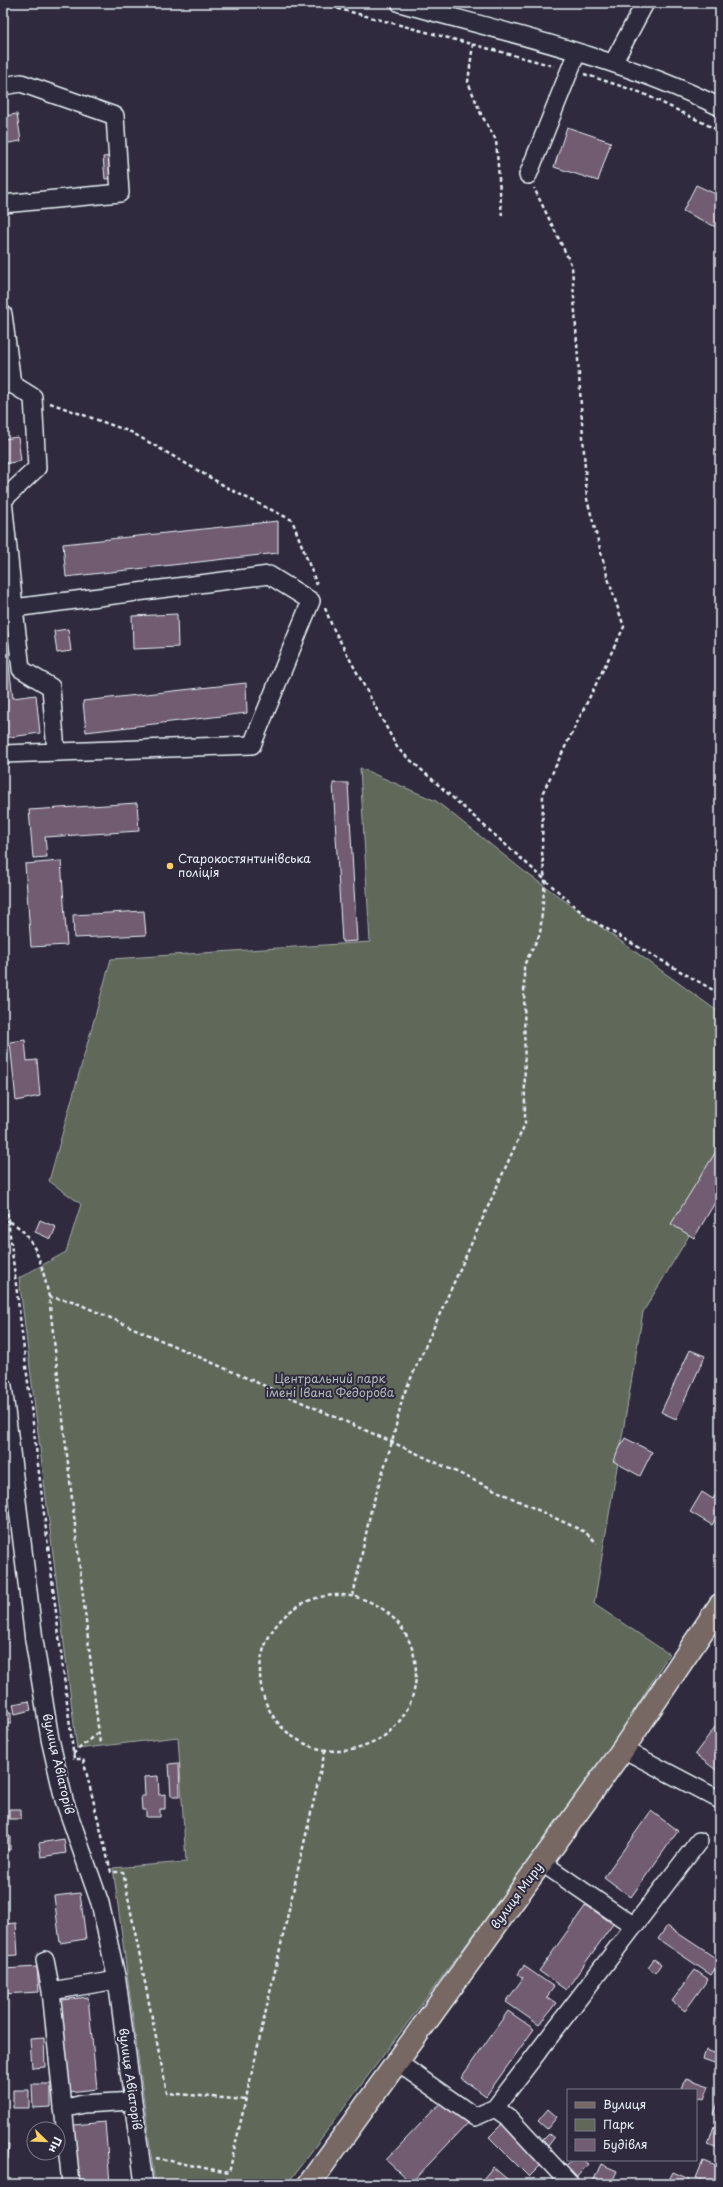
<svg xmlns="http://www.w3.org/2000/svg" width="723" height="2187" font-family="'Playpen Sans',sans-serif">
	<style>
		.green { fill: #61685a; stroke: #a4aca9 }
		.building { fill: #715c72; stroke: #e8f1f8 }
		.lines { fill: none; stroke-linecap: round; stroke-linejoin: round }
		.minor-casing { stroke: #e8f1f8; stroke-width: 20 }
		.major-casing { stroke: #e8f1f8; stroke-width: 25 }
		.path { stroke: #e8f1f8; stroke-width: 2.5; stroke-dasharray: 4 3; stroke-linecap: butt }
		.minor { stroke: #2f2a3d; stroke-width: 17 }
		.major { stroke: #776864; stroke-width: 22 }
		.poi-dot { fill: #ffd166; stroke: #2f2a3d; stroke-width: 1.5 }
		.labels { text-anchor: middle; stroke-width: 4; stroke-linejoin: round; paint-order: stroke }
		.poi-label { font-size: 12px; fill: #e8f1f8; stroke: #2f2a3d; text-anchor: start }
		.park-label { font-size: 12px; fill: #b2bab9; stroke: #2f2a3d }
		.street-label { font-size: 12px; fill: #e8f1f8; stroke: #2f2a3d }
	</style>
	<rect width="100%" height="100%" fill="#2f2a3d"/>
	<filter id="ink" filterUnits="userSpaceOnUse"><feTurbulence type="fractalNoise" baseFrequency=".025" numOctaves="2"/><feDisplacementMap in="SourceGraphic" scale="8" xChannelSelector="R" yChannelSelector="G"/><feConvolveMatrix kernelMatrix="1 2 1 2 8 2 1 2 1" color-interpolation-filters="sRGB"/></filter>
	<g filter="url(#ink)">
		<!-- green -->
		<path class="green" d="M360,768L436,801L525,872L720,1013V1184L643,1312L594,1604L669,1654L600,1766L287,2184H155L113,1868L186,1862L178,1737L77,1749L19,1278L66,1252L81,1204L49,1181L111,959L370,942Z"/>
		<!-- building -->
		<path class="building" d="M17,114L21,141L3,144V116Z
			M567,127L611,142L598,181L554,167Z
			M115,156L116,178L105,179L103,157Z
			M696,185L720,196V229L683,211Z
			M18,437L21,461L3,464V439Z
			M278,521V553L66,577L63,544Z
			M177,614L178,647L133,649L132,616Z
			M3,617L13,698L36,695L40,733L3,738Z
			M68,629L71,651L57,653L54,631Z
			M246,683L247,713L86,732L83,701Z
			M333,783H348L357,941L342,942Z
			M137,803L139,831L45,837L47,857L33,858L29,810Z
			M61,861L67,945L31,947L25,864Z
			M144,911L146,935L74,938L73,915Z
			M25,1040L27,1061L37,1060L40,1096L16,1101L10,1042Z
			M720,1145V1194L694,1238L671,1224Z
			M40,1220L56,1227L51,1239L35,1232Z
			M690,1350L705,1356L676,1419L661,1412Z
			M625,1438L652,1452L640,1476L613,1461Z
			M720,1486V1511L712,1525L690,1512L702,1492L713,1499Z
			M29,1701L31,1710L15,1714L13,1704Z
			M3,1712H11V1724L3,1723Z
			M720,1720V1773L695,1754Z
			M179,1763L180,1796H171L169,1764Z
			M158,1776L159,1795L165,1794V1809H160V1817H146V1810H142L141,1796H145L144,1777Z
			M9,1809H21V1819H9Z
			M651,1811L678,1831L631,1897L604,1877Z
			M3,1836H10V1850L3,1849Z
			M64,1839L66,1853L41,1857L39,1843Z
			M80,1893L86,1939L60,1943L54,1896Z
			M586,1905L613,1924L566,1990L539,1971Z
			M16,1923L18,1955L3,1956V1924Z
			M667,1926L720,1961L711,1975L658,1939Z
			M654,1959L661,1964L655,1973L648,1967Z
			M524,1966L554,1987L547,1997L556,2003L539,2025L506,2002L523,1978L518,1974Z
			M37,1967L39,1992L3,1994V1969Z
			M695,1970L708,1979L685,2011L672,2001Z
			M88,1997L97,2089L69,2092L61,2000Z
			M508,2011L534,2029L486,2096L461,2078Z
			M44,2038L45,2067L32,2068L30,2039Z
			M706,2050L720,2055V2065L703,2059Z
			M686,2078L709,2086L704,2099L696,2096V2090H682Z
			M32,2084H51V2107L33,2108Z
			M13,2090H29V2108H13Z
			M445,2098L469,2122L411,2183L386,2160Z
			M720,2098V2115L714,2113Z
			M548,2109L557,2117L547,2129L538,2121Z
			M105,2122L110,2184H79L74,2125Z
			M503,2123L543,2163L529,2177L489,2137Z
			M714,2126L720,2128V2158L716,2157L718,2148L708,2144Z
			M549,2134L554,2138L548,2146L542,2141Z
			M3,2145H9L8,2159H3Z
			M572,2160H583L588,2164L576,2178L565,2168Z
			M703,2161L720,2168V2184H710L696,2178Z
			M601,2164L617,2171L611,2184H592Z
			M493,2167L513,2184H479Z
			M673,2172L689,2179L687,2184H678L669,2180Z"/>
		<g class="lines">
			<!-- minor casing -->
			<g class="minor-casing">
				<path id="minor" d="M400,3C508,33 619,57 720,107
					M613,63L645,3
					M3,86L21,83L115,116L120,193L3,204
					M528,175L577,52
					M3,314L12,384
					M3,385L12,384L33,397L37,468L3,500L14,608L269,575L311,601L252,745L3,754
					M14,608L21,669L51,687L56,752
					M3,1386L34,1640L50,1739L64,1800L100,1903L117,1980L144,2184
					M623,1749L720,1800
					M541,1862L634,1926
					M45,1960L51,1991L71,2184
					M51,1991L117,1980
					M397,2062L475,2117L495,2108L699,1841
					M495,2108L509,2118L570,2184
					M63,2109L83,2104L133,2101"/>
			</g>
			<!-- major casing -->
			<g class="major-casing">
				<path id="major" d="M309,2184L623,1749L720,1605"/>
			</g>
			<!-- path -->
			<path class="path" d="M317,3L554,66
				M473,44L468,82L481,114L496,140L502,217
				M584,74L642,93L720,131
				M50,403L131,432L237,493L292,520L317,585
				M325,608L332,626L398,749L588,918L720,994
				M3,1178L74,1759H83L111,1872H123L167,2093L245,2100
				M3,1220C35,1227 43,1270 49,1297L100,1744
				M49,1297L72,1301L392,1442L585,1532L597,1543
				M260 1673a78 78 0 1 1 156 0a78 78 0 1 1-156 0Z
				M353,1596L371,1510L392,1442L403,1396L525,1124L524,965L540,934L545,881L542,852L543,792L624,627L607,575L587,499L572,266L534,188
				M73,1754L98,1732
				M156,2158L229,2173L325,1751"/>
			<!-- minor -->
			<use href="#minor" class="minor"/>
			<!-- major -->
			<use href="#major" class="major"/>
		</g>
	</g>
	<!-- markers -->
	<circle class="poi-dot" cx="170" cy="866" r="4"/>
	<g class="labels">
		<!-- poi labels -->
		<g class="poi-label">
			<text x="178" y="863">Старокостянтинівська<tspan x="178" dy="14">поліція</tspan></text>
		</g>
		<!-- park labels -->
		<g class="park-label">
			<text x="330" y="1383">Центральний парк<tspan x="330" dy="14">імені Івана Федорова</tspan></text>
		</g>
		<!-- street labels -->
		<g class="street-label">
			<text transform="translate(58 1764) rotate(77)" y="4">вулиця Авіаторів</text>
			<text transform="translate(517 1896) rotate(-54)" y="4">вулиця Миру</text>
			<text transform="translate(130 2079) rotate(82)" y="4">вулиця Авіаторів</text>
		</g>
	</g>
	<!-- margin -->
	<rect width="723" height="2187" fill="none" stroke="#2f2a3d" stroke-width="16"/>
	<rect x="8" y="8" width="707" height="2171" fill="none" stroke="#e8f1f8" stroke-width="1.5" filter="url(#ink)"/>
	<!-- legend -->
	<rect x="567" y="2089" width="130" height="72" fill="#2f2a3d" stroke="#797a88"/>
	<rect x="575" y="2102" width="20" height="6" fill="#776864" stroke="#797a88"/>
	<text x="603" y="2109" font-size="12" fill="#e8f1f8">Вулиця</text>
	<rect x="575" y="2119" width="20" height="12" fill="#61685a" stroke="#797a88"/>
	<text x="603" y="2129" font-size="12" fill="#e8f1f8">Парк</text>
	<rect x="575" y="2139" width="20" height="12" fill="#715c72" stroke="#797a88"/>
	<text x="603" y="2149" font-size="12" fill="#e8f1f8">Будівля</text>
	<!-- north arrow -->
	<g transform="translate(46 2141) rotate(113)"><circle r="19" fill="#2f2a3d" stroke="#797a88"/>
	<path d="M0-3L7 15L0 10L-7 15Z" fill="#ffd166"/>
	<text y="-6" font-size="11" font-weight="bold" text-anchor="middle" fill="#e8f1f8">Пн</text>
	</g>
</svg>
